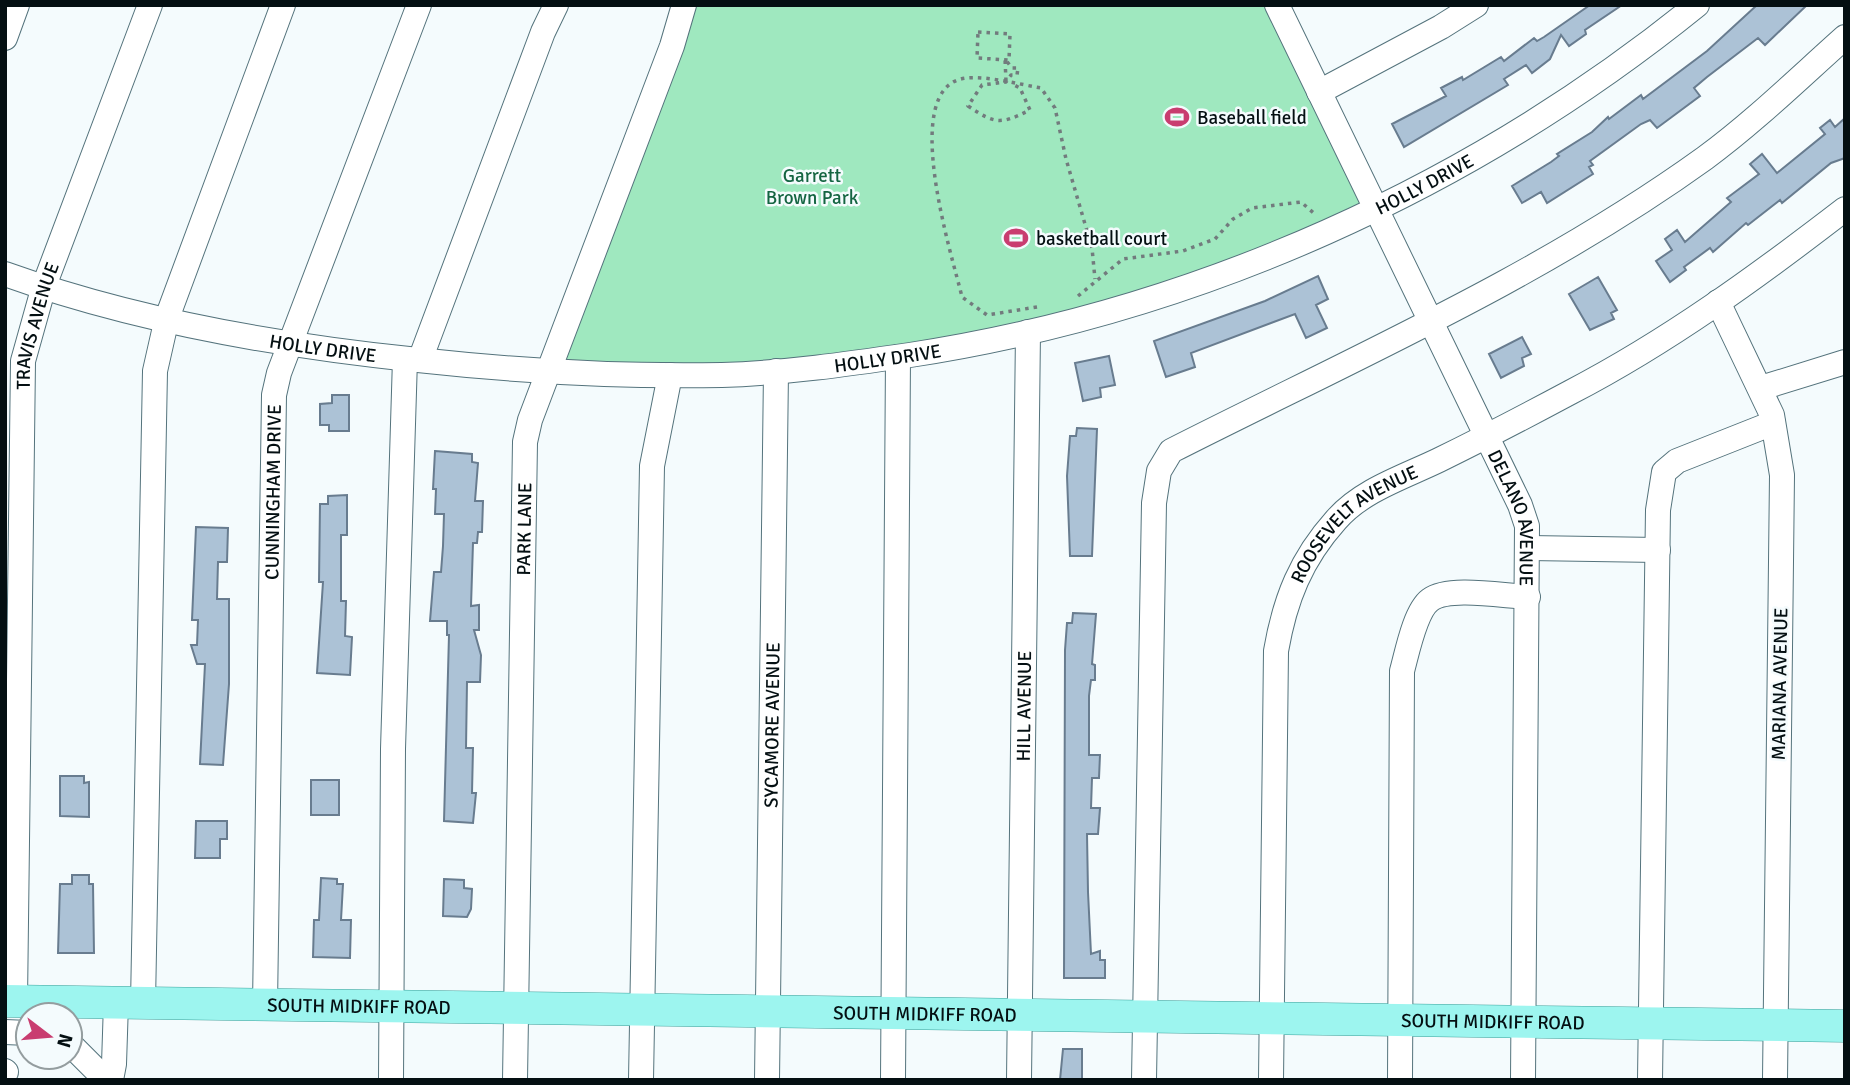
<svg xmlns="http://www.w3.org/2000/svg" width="1850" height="1085" font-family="Signika,sans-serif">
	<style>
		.green { fill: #9fe8bf }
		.building { fill: #acc2d6; stroke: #687c8f; stroke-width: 2 }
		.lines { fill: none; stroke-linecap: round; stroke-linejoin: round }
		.minor-casing { stroke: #54737c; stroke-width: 26 }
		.major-casing { stroke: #3da19b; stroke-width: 33 }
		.path { stroke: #727b7d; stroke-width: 3.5; stroke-dasharray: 3.5 5; stroke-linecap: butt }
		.minor { stroke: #fff; stroke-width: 24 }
		.major { stroke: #9df5ef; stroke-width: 32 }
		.labels { text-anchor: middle; stroke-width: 5; stroke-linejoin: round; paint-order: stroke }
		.poi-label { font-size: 19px; fill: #040f12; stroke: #f4fbfd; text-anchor: start }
		.park-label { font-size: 19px; fill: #146542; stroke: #f4fbfd }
		.street-label { font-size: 19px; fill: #040f12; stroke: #f4fbfd }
	</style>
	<rect width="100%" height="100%" fill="#f4fbfd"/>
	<!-- green -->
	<path class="green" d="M684,5H1275L1377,210L1286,250L905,356L549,371Z"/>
	<!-- building -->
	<path class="building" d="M1590,5H1622L1585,30L1586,34L1569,46L1561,35L1550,59L1532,73L1526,65L1504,79L1508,85L1404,147L1392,124L1446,96L1441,88L1462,77L1463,80L1501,57L1504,61L1534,38L1537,41L1544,37Z
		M1757,5H1807L1765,45L1758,38L1707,77L1694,88L1700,96L1657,128L1650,120L1641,124L1590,161L1593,165L1589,167L1593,174L1547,203L1541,192L1522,203L1512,186L1551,162L1559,156L1557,154L1592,132L1608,117L1609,119L1641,95L1643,99L1707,51Z
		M1845,118V158L1831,163L1782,203L1780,200L1748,225L1746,223L1713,252L1710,248L1684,267L1686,270L1670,282L1656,261L1672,250L1665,239L1677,230L1685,242L1731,202L1727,198L1759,174L1750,164L1762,154L1777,173L1825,134L1820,128L1830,120L1835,127Z
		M1318,276L1328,299L1316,305L1327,328L1306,338L1295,314L1191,353L1195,367L1166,377L1154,341L1265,301Z
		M1598,277L1617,310L1611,313L1614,319L1590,330L1569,294Z
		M1522,337L1531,354L1522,358L1524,366L1501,378L1489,354Z
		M1109,356L1115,385L1100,388L1101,397L1083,401L1075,363Z
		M332,395H349V431H329V425H320V404L332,403Z
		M1077,428L1097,429L1092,556H1070L1067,476L1070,436H1076Z
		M435,451L472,454V462L478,463L475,501H483L482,532H478L477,543H473L471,606L479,605V630H474L481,655L480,682H467L466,748H473L472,793H476L473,823L444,821L449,635H447V621H430L434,572H441L443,546L444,514H435L436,489H433Z
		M347,495V535H341V601H346L345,636L352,637L350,675L317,673L323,582H319L320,504H328V496Z
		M196,527L228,528L227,562H218L217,599H229V684L223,765L200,764L205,664H197L191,645H197L198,620H192Z
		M1073,613L1096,614L1092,664L1095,665V680H1091L1089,696V755H1100L1099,778H1092L1091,808H1100L1098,834H1087L1088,892L1091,954L1100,951V960H1105V978H1064L1065,650L1067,623H1072Z
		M60,776H84V783L89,782V817L60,816Z
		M311,780H339V815H311Z
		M196,821H227V839H220V858H195Z
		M72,875H89V884H93L94,953H58L60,884H72Z
		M321,878L337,879V884H343L341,920H351L350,958L313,957L314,920H319Z
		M444,879L464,880V888L472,889L471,909L467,917L443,916Z
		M1063,1049H1082V1080H1060Z"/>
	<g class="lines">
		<!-- minor casing -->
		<g class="minor-casing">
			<g id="minor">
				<path id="s1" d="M1277,5L1520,505L1527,526L1523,1080"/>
				<path d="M5,38L17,5"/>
				<path d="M1319,92L1441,27L1476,5"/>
				<path id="s2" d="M5,274C136,321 281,346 418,360C519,371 620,377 722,375C785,373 848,364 910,355C1197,311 1471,188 1697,5"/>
				<path d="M1718,302L1772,415L1782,475L1775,1080"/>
				<path d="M420,360L543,32L556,5"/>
				<path d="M1761,388L1845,362"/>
				<path d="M1529,548L1658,550"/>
				<path id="s3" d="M15,1001L23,361L44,286L150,5"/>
				<path d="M143,1003L155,371L167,318L283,5"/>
				<path id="s4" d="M265,1005L274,395L279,373L419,5"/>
				<path d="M5,1032L28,1033"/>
				<path d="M70,1044L99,1073L111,1077"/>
				<path d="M5,1071L6,1072"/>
				<path d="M111,1080L114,1064L116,1003"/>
				<path d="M391,1080L393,749L405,359"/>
				<path id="s5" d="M515,1080L525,442L530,420L672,46L684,5"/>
				<path d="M641,1080L652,466L670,375"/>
				<path id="s6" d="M767,1080L776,371"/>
				<path d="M893,1080L898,357"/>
				<path id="s7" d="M1019,1080L1028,332"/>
				<path d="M1144,1080L1154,503L1159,471L1171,451C1352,359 1540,277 1705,158C1754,122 1799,78 1845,37"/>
				<path id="s8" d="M1271,1080L1276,651C1285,599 1301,559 1336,520C1362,490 1404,477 1439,460C1484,438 1528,415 1571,392C1669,341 1758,276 1845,209"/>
				<path d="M1400,1080L1402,671C1407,653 1415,611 1430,600C1449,586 1503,596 1528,597"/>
				<path d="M1650,1080L1658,510L1664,472L1677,461L1773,423"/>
			</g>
		</g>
		<!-- major casing -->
		<g class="major-casing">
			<g id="major">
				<path id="s9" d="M5,1001L1845,1026"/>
			</g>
		</g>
		<!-- path -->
		<path class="path" d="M978,32L1010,34L1009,60L977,58Z
			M1006,81L1005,59L1012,68H1018L1017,75H1011L1006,82L982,85L968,106C995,124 1000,125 1030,110L1020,88L1012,84
			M1078,296L1123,259L1183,251L1215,239L1233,219L1252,208L1301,202L1316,215
			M1037,307L987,315L962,297C953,258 897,86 966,78C989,76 1018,84 1041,88L1055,108L1066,159L1092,248L1095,279"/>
		<!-- minor -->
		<use href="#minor" class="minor"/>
		<!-- major -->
		<use href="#major" class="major"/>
	</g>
	<!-- icons -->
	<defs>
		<g id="stadium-bare" transform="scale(1.89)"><path d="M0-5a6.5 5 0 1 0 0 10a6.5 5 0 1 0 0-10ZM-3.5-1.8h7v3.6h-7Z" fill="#c93d70" stroke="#f4fbfd" stroke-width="2.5" paint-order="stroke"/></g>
	</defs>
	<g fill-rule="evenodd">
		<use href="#stadium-bare" x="1177" y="117"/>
		<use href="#stadium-bare" x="1016" y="238"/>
	</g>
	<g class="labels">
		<!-- poi labels -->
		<g class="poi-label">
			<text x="1197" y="124">Baseball field</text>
			<text x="1036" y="245">basketball court</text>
		</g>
		<!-- park labels -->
		<g class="park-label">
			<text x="812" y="182">Garrett<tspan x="812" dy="22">Brown Park</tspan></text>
		</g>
		<!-- street labels -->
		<g class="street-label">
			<text dy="7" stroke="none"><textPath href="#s2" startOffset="1461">HOLLY DRIVE</textPath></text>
			<text dy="7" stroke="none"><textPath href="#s3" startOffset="677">TRAVIS AVENUE</textPath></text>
			<text dy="7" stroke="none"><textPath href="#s2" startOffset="327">HOLLY DRIVE</textPath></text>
			<text dy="7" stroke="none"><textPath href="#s2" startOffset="894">HOLLY DRIVE</textPath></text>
			<text dy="7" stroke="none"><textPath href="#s4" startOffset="513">CUNNINGHAM DRIVE</textPath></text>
			<text dy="7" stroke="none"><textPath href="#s1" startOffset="567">DELANO AVENUE</textPath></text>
			<text dy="7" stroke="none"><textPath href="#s8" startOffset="586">ROOSEVELT AVENUE</textPath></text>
			<text dy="7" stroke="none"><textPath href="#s5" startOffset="551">PARK LANE</textPath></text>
			<text transform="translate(1779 684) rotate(-89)" y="7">MARIANA AVENUE</text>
			<text dy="7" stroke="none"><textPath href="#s7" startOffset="374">HILL AVENUE</textPath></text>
			<text dy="7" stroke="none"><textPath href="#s6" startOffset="355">SYCAMORE AVENUE</textPath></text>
			<text dy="7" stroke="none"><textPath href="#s9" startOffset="354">SOUTH MIDKIFF ROAD</textPath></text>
			<text dy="7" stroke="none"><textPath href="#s9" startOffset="920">SOUTH MIDKIFF ROAD</textPath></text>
			<text dy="7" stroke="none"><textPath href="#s9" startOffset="1488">SOUTH MIDKIFF ROAD</textPath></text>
		</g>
	</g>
	<!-- border -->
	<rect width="1850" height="1085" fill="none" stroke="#040f12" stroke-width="14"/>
	<!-- north arrow -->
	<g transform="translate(49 1036) rotate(106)"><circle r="33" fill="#f4fbfd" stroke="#949d9f" stroke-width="2"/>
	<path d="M0-5L12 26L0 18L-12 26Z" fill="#c93d70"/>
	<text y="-10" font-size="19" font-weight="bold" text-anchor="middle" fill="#040f12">N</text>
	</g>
</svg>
